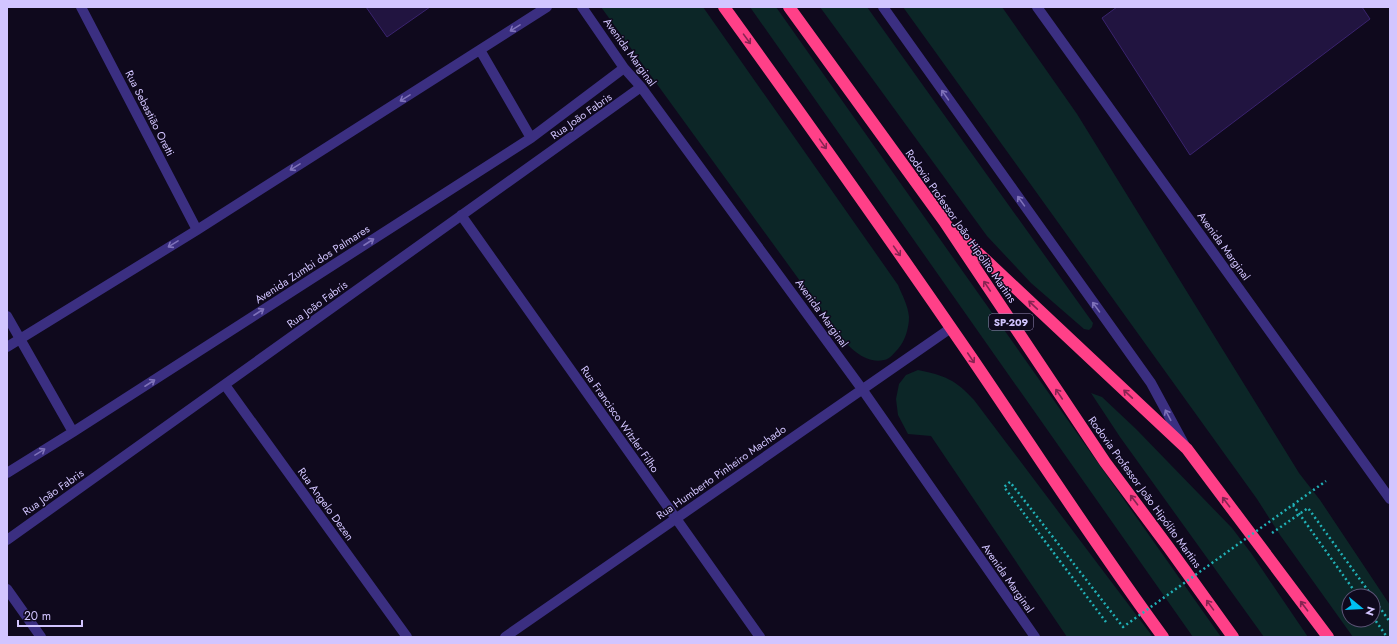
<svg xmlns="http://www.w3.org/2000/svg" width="1397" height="644" font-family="Jost,sans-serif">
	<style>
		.green { fill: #0c2627; fill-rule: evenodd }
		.building { fill: #211440; stroke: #3a236e }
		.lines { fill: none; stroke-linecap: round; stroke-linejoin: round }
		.path { stroke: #21b2b8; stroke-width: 2.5; stroke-dasharray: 2 3; stroke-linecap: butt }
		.minor { stroke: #3b2f81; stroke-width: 10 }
		.highway { stroke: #ff4088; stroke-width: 12 }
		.path-bridge { stroke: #21b2b8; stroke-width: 2.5; stroke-dasharray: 2 3; stroke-linecap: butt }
		.oneway { stroke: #7f72ba }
		.oneway2 { stroke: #872452 }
		.labels { text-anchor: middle; stroke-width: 3; stroke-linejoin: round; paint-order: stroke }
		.shield { fill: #0f091d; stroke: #988dbb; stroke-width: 1 }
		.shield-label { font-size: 10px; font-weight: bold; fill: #d2c5ff }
		.street-label { font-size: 11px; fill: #d2c5ff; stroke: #0f091d }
	</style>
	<rect width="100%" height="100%" fill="#0f091d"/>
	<!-- green -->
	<path class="green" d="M601,7H703L898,285C902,295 908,305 909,317C909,328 905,341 898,349C894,353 890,359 884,360C865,364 850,348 840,336Z
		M750,7H776L1221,637H1193Z
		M820,7H867L1093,323L1092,327L1089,330L1084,329L1031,283L987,236Z
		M903,7H1002L1077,114L1299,473L1320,500L1390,605V637H1353L1280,535L1257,499ZM1349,596H1373V620H1349Z
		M918,370C944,375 956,380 974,400L1153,637H1067L931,436L908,434L898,415L896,399L899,384L906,375Z
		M1091,393L1102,397L1136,429L1232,528L1251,553L1308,637H1264L1120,437Z"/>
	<!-- building -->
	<path class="building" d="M366,7H430L387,37Z
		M1117,7H1362L1370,19L1190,155L1102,18Z"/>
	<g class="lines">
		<!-- path -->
		<path class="path" d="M1272,533L1308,508L1372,596
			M1373,598L1390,622
			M1373,617L1387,637"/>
		<!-- minor -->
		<path class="minor" d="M81,7L197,230
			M582,7L624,68L641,87L862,389L1035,637
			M883,7L1151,383L1184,444
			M1037,7L1390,499
			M480,50L531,138
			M461,215L760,637
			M7,316L73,432
			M7,347L197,230L547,7
			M225,385L407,637
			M7,473L73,432L531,138L624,68
			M7,540L641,87
			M7,589L41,637
			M505,637L951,328"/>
		<!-- highway -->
		<path class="highway" d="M724,7C808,123 890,239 971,357C1035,451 1096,546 1163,637
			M789,7L944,221L1105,462L1169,548L1233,637
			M959,235L1187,449L1328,637"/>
		<!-- path-bridge -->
		<path class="path-bridge" d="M1293,505L1358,596
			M1106,622L1004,487L1010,482L1123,627L1326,481"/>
	</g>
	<!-- one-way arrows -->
	<defs><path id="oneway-shaft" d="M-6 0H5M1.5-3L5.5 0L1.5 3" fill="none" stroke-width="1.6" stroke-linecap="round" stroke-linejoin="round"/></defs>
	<g class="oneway">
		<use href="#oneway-shaft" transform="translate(515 28) rotate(148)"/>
		<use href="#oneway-shaft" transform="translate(945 95) rotate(-125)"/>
		<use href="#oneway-shaft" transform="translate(405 98) rotate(148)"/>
		<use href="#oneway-shaft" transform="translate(295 167) rotate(148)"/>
		<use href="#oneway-shaft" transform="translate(1021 201) rotate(-126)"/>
		<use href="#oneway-shaft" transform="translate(369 242) rotate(-33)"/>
		<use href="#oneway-shaft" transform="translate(173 244) rotate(148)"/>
		<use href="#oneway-shaft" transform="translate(1096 307) rotate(-126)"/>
		<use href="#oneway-shaft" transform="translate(259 312) rotate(-33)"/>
		<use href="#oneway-shaft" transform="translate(150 383) rotate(-33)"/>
		<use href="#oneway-shaft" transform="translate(1168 415) rotate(-118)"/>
		<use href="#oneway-shaft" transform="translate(40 452) rotate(-32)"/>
	</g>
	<g class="oneway2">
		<use href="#oneway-shaft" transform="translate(747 39) rotate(54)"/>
		<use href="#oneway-shaft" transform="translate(823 144) rotate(55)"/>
		<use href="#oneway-shaft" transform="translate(897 251) rotate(55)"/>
		<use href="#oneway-shaft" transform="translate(987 286) rotate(-124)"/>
		<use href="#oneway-shaft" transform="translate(1033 305) rotate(-137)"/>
		<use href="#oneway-shaft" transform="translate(971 358) rotate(56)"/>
		<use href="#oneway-shaft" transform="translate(1059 394) rotate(-124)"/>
		<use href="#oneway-shaft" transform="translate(1128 394) rotate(-137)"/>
		<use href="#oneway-shaft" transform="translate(1134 500) rotate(-127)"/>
		<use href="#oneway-shaft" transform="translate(1226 502) rotate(-127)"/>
		<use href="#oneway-shaft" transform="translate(1210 605) rotate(-126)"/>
		<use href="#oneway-shaft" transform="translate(1304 606) rotate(-127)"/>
	</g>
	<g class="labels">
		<!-- shield labels -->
		<rect class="shield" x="989" y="314" width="44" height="16" rx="3"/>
		<g class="shield-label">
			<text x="1011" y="326">SP-209</text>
		</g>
		<!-- street labels -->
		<g class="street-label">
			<text transform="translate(630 52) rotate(54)" y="4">Avenida Marginal</text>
			<text transform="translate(150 113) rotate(63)" y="4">Rua Sebastião Oretti</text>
			<text transform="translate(581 116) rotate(-35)" y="4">Rua João Fabris</text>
			<text transform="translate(961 226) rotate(55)" y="4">Rodovia Professor João Hipólito Martins</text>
			<text transform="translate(1224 246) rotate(54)" y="4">Avenida Marginal</text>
			<text transform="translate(312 264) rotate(-33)" y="4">Avenida Zumbi dos Palmares</text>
			<text transform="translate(317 304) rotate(-36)" y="4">Rua João Fabris</text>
			<text transform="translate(822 313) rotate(54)" y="4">Avenida Marginal</text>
			<text transform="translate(620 419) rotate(55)" y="4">Rua Francisco Witzler Filho</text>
			<text transform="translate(721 472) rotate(-35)" y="4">Rua Humberto Pinheiro Machado</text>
			<text transform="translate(53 492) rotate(-35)" y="4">Rua João Fabris</text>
			<text transform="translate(1145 492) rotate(54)" y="4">Rodovia Professor João Hipólito Martins</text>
			<text transform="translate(326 504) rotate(54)" y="4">Rua Angelo Dezen</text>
			<text transform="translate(1008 578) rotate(55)" y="4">Avenida Marginal</text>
		</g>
	</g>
	<!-- border -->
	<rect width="1397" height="644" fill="none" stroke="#d2c5ff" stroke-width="16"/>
	<!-- north arrow -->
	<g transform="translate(1361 608) rotate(108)"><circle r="19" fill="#0f091d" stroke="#5d5477"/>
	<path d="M0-3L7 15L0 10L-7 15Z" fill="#00c0f0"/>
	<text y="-6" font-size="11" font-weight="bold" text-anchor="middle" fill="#d2c5ff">N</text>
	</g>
	<!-- scale -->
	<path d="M18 620v6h64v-6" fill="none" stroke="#d2c5ff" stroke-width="2"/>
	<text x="24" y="620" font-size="12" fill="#d2c5ff" stroke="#0f091d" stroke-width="3" paint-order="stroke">20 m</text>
</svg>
